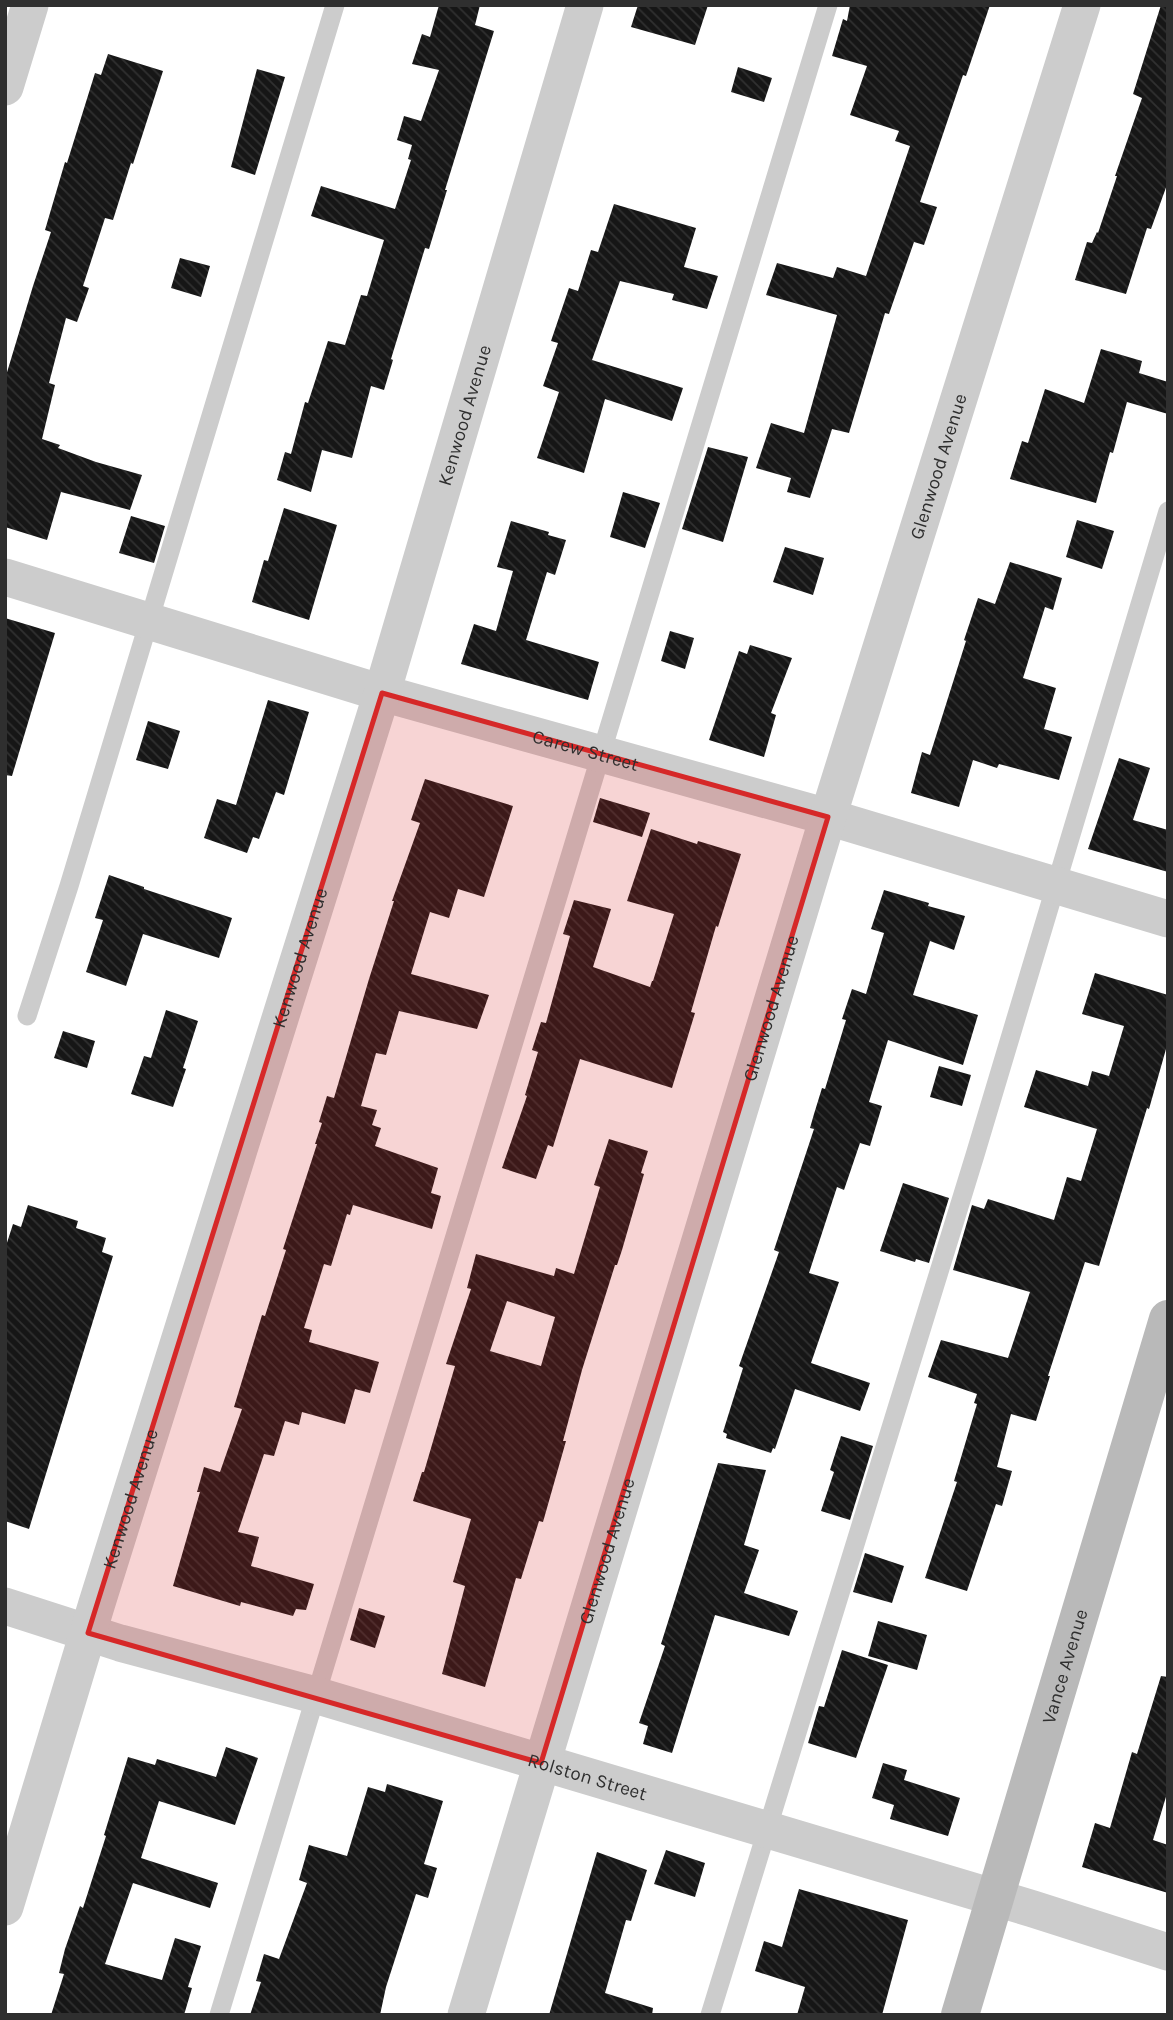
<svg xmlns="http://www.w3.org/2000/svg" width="1173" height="2020" font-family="Karla,sans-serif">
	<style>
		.building { fill: url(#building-back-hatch); fill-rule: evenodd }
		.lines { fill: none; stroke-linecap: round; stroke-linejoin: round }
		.lane { stroke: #ccc; stroke-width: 19 }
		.street { stroke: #ccc; stroke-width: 37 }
		.secondary { stroke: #b9b9b9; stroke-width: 38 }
		.marked { fill: #d62828; fill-opacity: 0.2; stroke: #d62828; stroke-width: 5; stroke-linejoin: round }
		.labels { text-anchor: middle; stroke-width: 7; stroke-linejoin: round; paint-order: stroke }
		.street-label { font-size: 19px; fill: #2f2f2f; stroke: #fff }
	</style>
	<defs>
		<pattern id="building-back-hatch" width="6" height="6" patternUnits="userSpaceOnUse" patternTransform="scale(1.75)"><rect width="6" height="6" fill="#161616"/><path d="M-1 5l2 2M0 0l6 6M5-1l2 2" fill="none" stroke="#303030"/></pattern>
	</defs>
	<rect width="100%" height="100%" fill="#fff"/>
	<!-- building -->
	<path class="building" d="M439,5H480L475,25L494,31L445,190H447L429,249L425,248L391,359L393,360L384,390L371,386L352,458L322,450L311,492L277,480L285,452L291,454L305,402L308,403L328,341L345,345L361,295L367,296L384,240L311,216L321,186L395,209L411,160L408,159L412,145L397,140L404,116L421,121L439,70L412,64L422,34L430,37Z
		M638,5H708L695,45L631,27Z
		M850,5H990L966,76L963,75L920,202L937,207L924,245L914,242L889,314L885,313L849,433L832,429L810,498L787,492L791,478L756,468L771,423L804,433L837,315L766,295L777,263L833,278L837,267L866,276L910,146L895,141L899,131L850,115L867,66L832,56L843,19L847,21Z
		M1161,5H1168V182L1151,229L1147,228L1126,294L1075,280L1087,242L1092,243L1097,232L1098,233L1117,176H1115L1142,98L1133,94Z
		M108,54L163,71L133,164L131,163L113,220L105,218L83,286L89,288L77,322L66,318L49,383L55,385L42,439L60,445L58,448L96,462L142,475L130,510L61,492L47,540L5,527V379L33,286L51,232L45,230L65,162L67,163L95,73L101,75Z
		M738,67L772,78L764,102L731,92Z
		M257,69L285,77L255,175L231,167Z
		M614,204L696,228L684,267L718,276L707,309L672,300L674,294L620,281L592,360L683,388L672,421L605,399L584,473L537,458L559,392L543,386L558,343L551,341L569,288L578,291L591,250L598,252Z
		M180,258L210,266L201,297L171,288Z
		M1101,349L1142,361L1139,373L1168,382V414L1127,402L1113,453L1110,452L1096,503L1010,479L1022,441L1028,443L1045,389L1084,403Z
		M708,447L748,457L723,542L682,529Z
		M623,492L660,503L645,548L610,537Z
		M284,508L337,525L309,620L252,602L264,560L268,561Z
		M131,516L165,526L154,563L119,553Z
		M1077,520L1114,531L1102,569L1066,557Z
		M511,521L549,532L548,535L566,540L555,575L547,572L526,640L599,662L588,700L461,664L474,624L496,631L513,571L497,567Z
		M785,547L824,558L813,595L773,582Z
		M1010,562L1062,578L1053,610L1045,607L1023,678L1056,688L1044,729L1072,737L1059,780L999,764L997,768L973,760L959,807L911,793L922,752L930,755L966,641L964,640L978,598L995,604Z
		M5,618L55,633L12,776L5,775Z
		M670,631L694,638L685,669L661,661Z
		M750,645L792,658L771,713L776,715L764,757L709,740L739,651L747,654Z
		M268,700L309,712L284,795L276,792L259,839L253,837L247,853L204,838L217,799L236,805Z
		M148,721L180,731L168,769L136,760Z
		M1119,758L1150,768L1133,820L1168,830V872L1088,849Z
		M425,779L513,806L484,897L458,889L449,918L430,912L411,974L489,995L477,1029L399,1011L386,1055L376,1053L361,1106L377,1110L372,1125L381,1128L375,1146L438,1168L431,1193L441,1196L432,1229L353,1205L350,1215L347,1214L331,1266L324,1264L304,1328L312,1330L309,1342L379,1362L370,1393L355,1389L345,1424L302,1412L299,1425L285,1421L274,1456L264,1454L238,1532L259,1537L251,1566L314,1584L306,1610L296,1609L293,1616L241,1602L240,1606L173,1586L200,1492H197L204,1467L220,1472L242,1409L234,1407L262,1315L265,1316L286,1250L283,1249L317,1144H315L322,1123L319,1122L327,1096L334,1098L369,979L394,901H392L420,823L411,820Z
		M600,798L650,813L642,837L593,822Z
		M651,829L697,844L698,841L741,854L718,927L716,926L691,1012L695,1013L672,1088L580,1059L553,1147L548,1145L536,1179L502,1168L527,1096L525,1095L538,1052L532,1050L541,1022L546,1023L570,936L563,934L574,900L611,909L593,967L650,987L652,981H653L674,914L627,901Z
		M109,875L144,887V889L232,918L219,958L143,934L126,986L86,972L103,920L95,918Z
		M884,890L929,903L928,906L965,916L954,950L930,941L913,995L978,1015L963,1065L888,1040L869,1102L882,1106L870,1146L860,1143L844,1190L837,1187L809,1273L839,1282L811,1363L870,1383L860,1411L795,1389L775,1449L773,1448L771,1453L726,1438L727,1434L723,1432L743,1368L739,1366L779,1252L774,1250L814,1129L810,1128L814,1114L822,1088L825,1089L846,1020L842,1019L852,989L866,994L884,933L871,929Z
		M1095,973L1168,995V1042L1149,1109L1147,1108L1099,1266L1085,1262L1048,1376H1050L1036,1421L1011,1414L997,1467L1012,1471L1002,1506L996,1504L967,1591L925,1578L957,1482L954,1481L977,1404L974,1403L977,1394L928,1377L941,1340L1008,1358L1030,1292L953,1270L972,1205L984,1209L988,1199L1054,1220L1067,1177L1081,1181L1097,1129L1024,1107L1036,1070L1088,1086L1092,1071L1109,1076L1124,1026L1082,1014Z
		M166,1010L198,1021L183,1068L186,1069L173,1107L131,1094L144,1056L151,1058Z
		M63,1031L95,1041L87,1068L54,1058Z
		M939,1066L971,1075L962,1106L930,1097Z
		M609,1139L648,1151L641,1173L644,1174L622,1250L617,1265H615L582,1370L563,1441H566L543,1522L539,1521L521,1579L516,1578L485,1687L442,1674L465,1586L453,1582L471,1519L413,1501L422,1472H424L455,1366L446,1364L471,1289L467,1288L476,1254L554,1276L556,1268L574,1274L600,1187L594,1185ZM507,1301L555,1317L541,1366L490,1351Z
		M903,1183L949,1198L929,1263L916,1259L915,1262L880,1251Z
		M28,1205L78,1221L76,1228L106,1238L102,1252L113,1256L29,1529L5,1521V1249L13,1224L21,1227Z
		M841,1436L873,1446L850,1520L821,1511L834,1472L830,1470Z
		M718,1463L766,1470L744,1545L759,1550L744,1593L798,1611L789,1636L715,1615L672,1753L643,1744L648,1726L639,1723L665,1646L661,1644Z
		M865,1553L904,1566L892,1603L853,1592Z
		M359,1608L385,1616L375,1648L350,1640Z
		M878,1621L927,1635L917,1670L868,1656Z
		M842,1650L888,1665L856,1758L808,1743L819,1706L824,1707Z
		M1161,1676L1168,1677V1790L1153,1840L1168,1845V1893L1082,1867L1095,1823L1110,1828L1132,1752L1137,1754Z
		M226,1747L258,1758L235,1825L159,1801L141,1858L218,1883L210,1908L133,1883L105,1964L162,1980L175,1938L201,1946L188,1987L192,1988L184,2015H51L64,1974L59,1973L65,1949L80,1906L83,1908L106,1836L104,1835L128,1757L155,1765L157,1759L216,1777Z
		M883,1763L907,1770L904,1780L960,1798L948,1836L890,1819L894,1805L872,1798Z
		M387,1784L443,1801L424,1864L437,1868L428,1898L416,1894L386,1987L380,2015H250L261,1982L256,1981L264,1954L279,1959L307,1883L299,1880L309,1845L347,1856L368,1787L385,1792Z
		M666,1850L705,1863L695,1897L654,1884Z
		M597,1852L647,1870L631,1921L626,1920L605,1993L653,2008L652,2015H549Z
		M799,1889L908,1920L882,2015H797L805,1987L755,1971L764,1941L782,1947Z"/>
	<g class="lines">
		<!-- lane -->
		<path class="lane" d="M27,1016L69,886L335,5
			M219,2015L828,5
			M710,2015L975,1155L1168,511"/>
		<!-- street -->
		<g class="street">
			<path d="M5,87L30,5"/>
			<path id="s1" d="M5,577L382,693L828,817L1168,919"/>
			<path id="s2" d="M5,1606L120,1643L315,1695L510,1753L1033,1909L1168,1952"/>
			<path id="s3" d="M5,1907L97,1603L382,693L585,5"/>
			<path id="s4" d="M466,2015L828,817L1082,5"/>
		</g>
		<!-- secondary -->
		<path class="secondary" id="s5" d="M960,2015L1168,1319"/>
	</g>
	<!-- marked area -->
	<path class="marked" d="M382,693L828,817L541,1763L88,1633Z"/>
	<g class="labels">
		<!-- street labels -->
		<g class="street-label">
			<text dy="7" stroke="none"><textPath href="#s3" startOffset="1561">Kenwood Avenue</textPath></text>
			<text dy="7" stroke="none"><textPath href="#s4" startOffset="1619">Glenwood Avenue</textPath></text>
			<text dy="7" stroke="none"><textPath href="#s1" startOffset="606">Carew Street</textPath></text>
			<text dy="7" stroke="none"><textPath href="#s3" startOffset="994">Kenwood Avenue</textPath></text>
			<text dy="7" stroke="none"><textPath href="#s4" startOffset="1052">Glenwood Avenue</textPath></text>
			<text dy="7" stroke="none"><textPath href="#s3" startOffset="427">Kenwood Avenue</textPath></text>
			<text dy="7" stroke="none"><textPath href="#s4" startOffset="485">Glenwood Avenue</textPath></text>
			<text dy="7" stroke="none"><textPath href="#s5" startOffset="364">Vance Avenue</textPath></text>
			<text dy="7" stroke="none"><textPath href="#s2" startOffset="607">Rolston Street</textPath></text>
		</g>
	</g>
	<!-- border -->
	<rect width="1173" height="2020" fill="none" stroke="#2f2f2f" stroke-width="14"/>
</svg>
